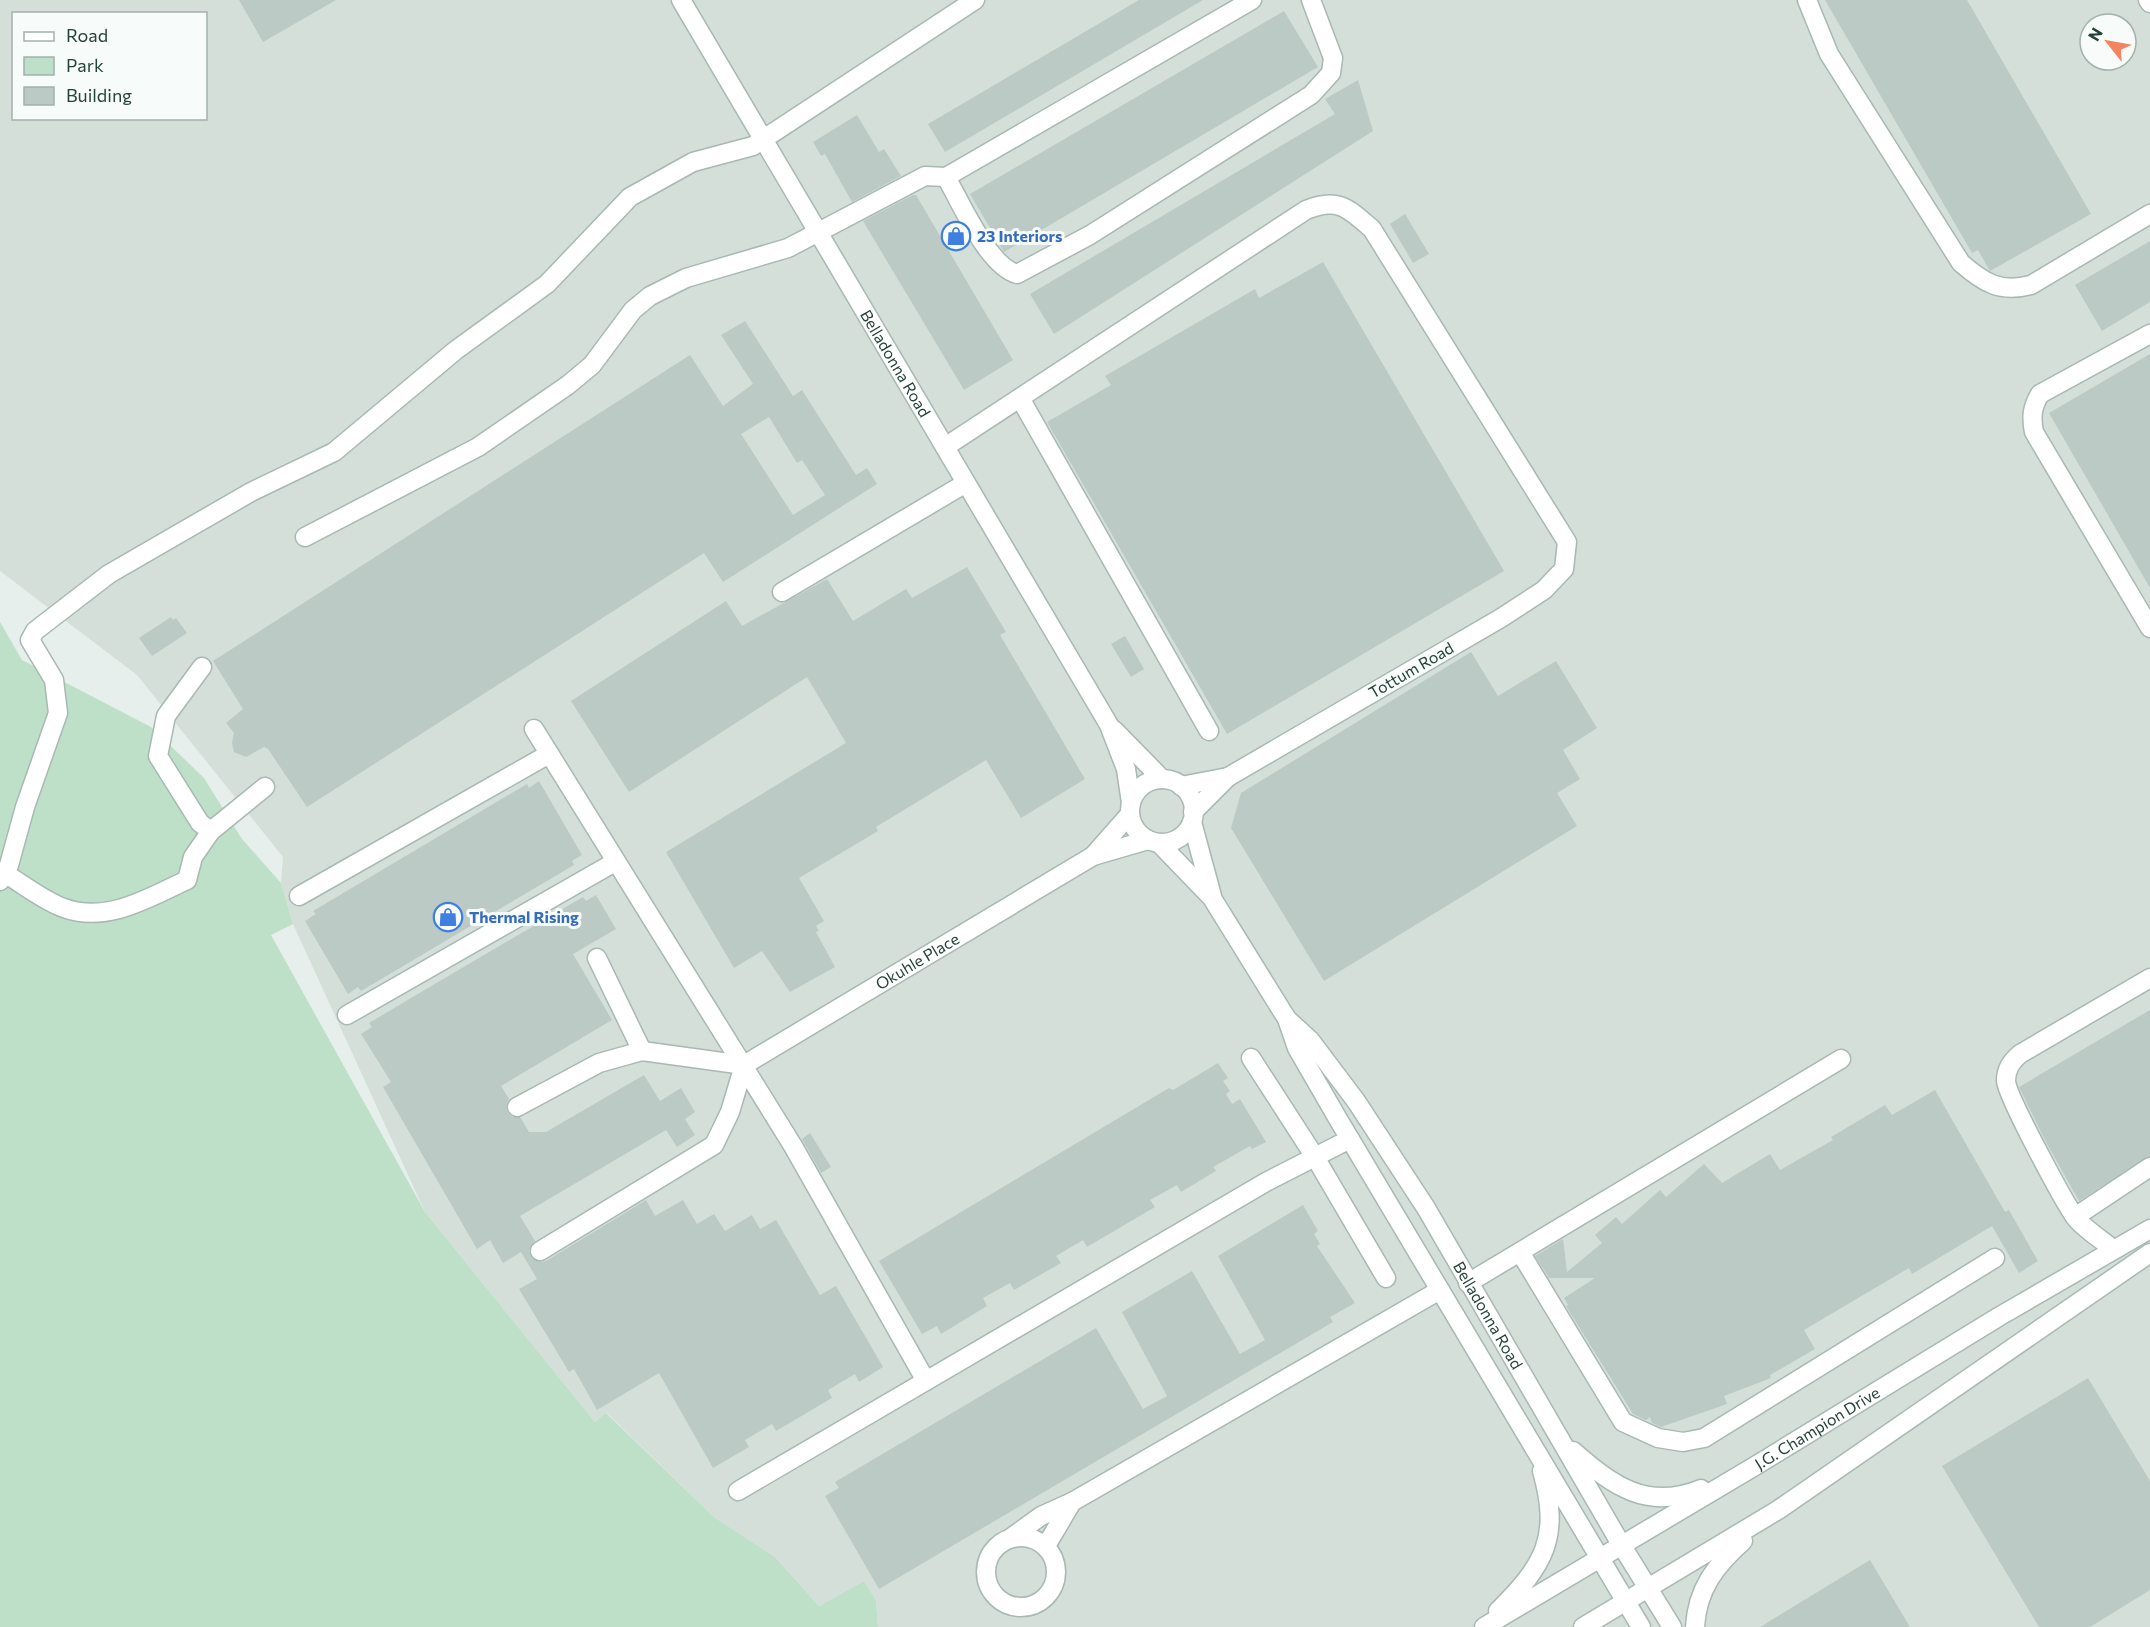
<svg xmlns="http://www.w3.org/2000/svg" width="2150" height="1627" font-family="Commissioner,sans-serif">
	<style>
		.built { fill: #d4dfda; fill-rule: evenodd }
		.green { fill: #bfe0c8 }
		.building { fill: #bbcac4; fill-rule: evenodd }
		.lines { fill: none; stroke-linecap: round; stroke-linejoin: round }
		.minor-casing { stroke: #a8b8b2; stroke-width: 21 }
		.minor { stroke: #fff; stroke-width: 18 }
		.labels { text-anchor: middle; stroke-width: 6; stroke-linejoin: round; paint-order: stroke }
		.shop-label { font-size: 16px; font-weight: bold; fill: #366cbe; stroke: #f7fbf9; text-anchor: start }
		.street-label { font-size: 16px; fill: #24423a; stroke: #f7fbf9 }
	</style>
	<rect width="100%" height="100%" fill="#e6efeb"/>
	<!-- built -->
	<path class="built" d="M0,0H2150V1627H878L876,1600L864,1581L819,1606L775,1557L714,1517L607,1413L595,1422L425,1212L293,924L281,883L283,857L137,675L0,571ZM14,14H206V118H14ZM2090,24H2126V60H2090Z"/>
	<!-- green -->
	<path class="green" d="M0,622L22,660L151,727L204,778L242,839L281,883L293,924L271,935L425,1212L595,1422L606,1413L714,1517L775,1557L819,1606L864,1581L876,1600L878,1627H0Z"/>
	<!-- building -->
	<path class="building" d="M239,0H336L263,42Z
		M1139,0H1203L945,152L928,124Z
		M1825,0H1967L2091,214L1990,271L1978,250L1972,253Z
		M1284,11L1318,67L1004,252L970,194Z
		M1358,80L1373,131L1054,334L1030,294L1335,114L1325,99Z
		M857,115L879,152L884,149L901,176L852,202L825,154L821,156L813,142Z
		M913,195H916L1013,360L964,390L863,221Z
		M1405,214L1429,254L1413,263L1390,224Z
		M2150,241V302L2102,331L2075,285Z
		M1323,262L1504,571L1227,734L1047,422L1111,385L1105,376L1255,289L1259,298Z
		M745,321L793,396L802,390L856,475L867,468L877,484L723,582L704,553L307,807L268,749L264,747L246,757L234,752L232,743L234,733L226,723L243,709L213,661L690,355L723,406L753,384L721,335ZM769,417L797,463L802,460L825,495L793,515L741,434Z
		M2150,354V588L2049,413Z
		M967,567L1006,632L1000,635L1085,779L1021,818L986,760L876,827L878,831L799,878L824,921L816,926L819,931L816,932L835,967L790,992L762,951L734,968L666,852L846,743L807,677L629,792L571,701L726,601L742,626L827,579L853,621L906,589L912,598Z
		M171,617L173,620L176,618L187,633L152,656L139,638Z
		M1125,636L1144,669L1131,677L1111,644Z
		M1471,652L1498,696L1556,661L1597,728L1563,750L1580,779L1557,793L1577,826L1324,981L1231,828L1241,793Z
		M539,781L582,855L572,861L574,865L361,991L358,987L348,994L305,921L316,914L313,911L527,784L529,788Z
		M596,895L616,929L573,954L612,1020L501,1086L509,1099L506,1106L507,1112L512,1117H520L529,1132H546L644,1075L660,1101L681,1088L695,1112L685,1119L695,1135L677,1147L666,1130L520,1216L535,1241L529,1251L531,1257L540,1262L546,1261L646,1200L655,1216L683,1200L697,1224L714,1214L725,1231L752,1215L760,1229L776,1220L820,1295L836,1286L883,1367L859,1382L855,1374L828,1390L832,1398L776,1431L772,1424L745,1440L749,1447L713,1468L659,1373L597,1410L574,1369L569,1372L519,1289L537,1279L521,1252L503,1263L490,1240L477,1249L383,1087L391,1082L361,1034L372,1027L369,1023L416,995L583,897L586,901Z
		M2150,1010V1156L2079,1201L2047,1144L2019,1087Z
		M1218,1063L1228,1078L1223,1081L1230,1091L1226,1094L1232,1104L1240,1099L1266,1142L1252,1149L1250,1146L1213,1167L1216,1171L1181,1192L1177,1185L1150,1200L1155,1207L1087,1247L1083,1240L1056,1256L1061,1263L1014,1290L1010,1283L983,1298L987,1306L941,1334L937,1326L922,1334L879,1261L1169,1088L1173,1090Z
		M1935,1090L2005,1212L2009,1210L2038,1261L2019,1273L1992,1226L1912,1274L1909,1268L1804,1330L1815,1349L1770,1375L1771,1378L1724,1396L1727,1404L1661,1427L1652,1423L1650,1417L1646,1420L1633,1414L1566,1306L1568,1305L1564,1298L1595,1278H1549L1535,1256L1563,1239L1567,1272L1602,1243L1595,1235L1616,1217L1622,1224L1660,1190L1666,1197L1704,1164L1722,1183L1770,1154L1780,1170L1833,1140L1831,1137L1885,1105L1892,1115Z
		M810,1133L831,1167L821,1173L802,1139Z
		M1303,1205L1318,1231L1314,1234L1320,1244L1317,1246L1355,1303L1330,1317L1333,1322L879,1589L825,1496L839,1488L835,1482L1096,1328L1143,1409L1167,1396L1122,1312L1192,1271L1240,1354L1265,1340L1218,1256Z
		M2088,1378L2150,1481V1590L2090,1627H2039L1942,1466Z
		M1870,1560L1910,1627H1760Z"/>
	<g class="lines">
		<!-- minor casing -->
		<g class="minor-casing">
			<g id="minor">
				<path id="s1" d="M681,0L1109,725L1126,769L1131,803"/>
				<path d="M1807,0L1829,54L1961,263C1984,283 2000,293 2031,285L2150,214"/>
				<path d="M2148,0L2150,3"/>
				<path d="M946,177C961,203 988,266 1017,274L1090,235L1311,95L1331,73L1333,58L1311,0"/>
				<path d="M2150,334L2040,394C2032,407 2031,417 2034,432L2150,628"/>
				<path d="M1020,398L1209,731"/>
				<path d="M945,447L1306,210C1338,197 1348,208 1372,229L1567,542L1564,569L1544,590L1501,618L1228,777L1193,812"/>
				<path d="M305,537L478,447L568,385L592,365L633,310L650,296L686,278L788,248L925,176L946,177L1252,0"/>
				<path d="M782,592L966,483"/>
				<path d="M202,667L166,716L158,756L200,823L211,831"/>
				<path d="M534,729L793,1146L926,1381"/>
				<path d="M1114,730L1162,779"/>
				<circle cx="1162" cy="811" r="32"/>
				<path d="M1181,786L1228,777"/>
				<path d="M1192,822L1212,896"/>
				<path d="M1159,843L1212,898L1287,1019L1297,1048L1338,1119L1641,1627"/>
				<path d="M1093,856L1130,814"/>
				<path d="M4,873C23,884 44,901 64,908C107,924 150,897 187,880L193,857L211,831L265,787"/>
				<path d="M0,881L9,865L25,807L58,713L54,680L30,640L35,631L109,574L251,492L334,452L456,350L547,284L630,197L693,162L753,146L975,0"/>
				<path d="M299,896L549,754"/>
				<path d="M597,958L642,1051"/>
				<path d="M347,1015L615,862"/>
				<path id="s2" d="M1288,1020L1310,1040L1356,1101L1426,1208L1622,1546L1672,1627"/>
				<path d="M1251,1058L1315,1157L1386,1278"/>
				<path id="s3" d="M744,1065L1093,856L1148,840"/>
				<path d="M517,1107L599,1063L642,1051L744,1065"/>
				<path d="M2075,1217L2150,1167"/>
				<path d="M2113,1249C2101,1239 2084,1229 2075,1217C2064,1202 2007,1096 2006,1081C2006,1069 2011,1062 2020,1054L2150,978"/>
				<path d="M540,1251L714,1145L730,1112L744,1065"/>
				<path d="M1520,1252L1623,1422L1658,1438L1683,1442L1704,1438L1995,1258"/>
				<path d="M1468,1283L1841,1059"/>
				<path d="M1573,1451C1613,1486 1647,1511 1701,1489"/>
				<path d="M738,1491L1266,1182L1350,1139"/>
				<circle cx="1021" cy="1572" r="35"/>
				<path d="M1012,1537L1041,1516L1072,1502L1440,1290"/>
				<path d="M1046,1546L1072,1502"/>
				<path d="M1498,1611C1544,1565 1561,1538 1542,1471"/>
				<path id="s4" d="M1484,1627L1755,1466L2000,1316L2150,1229"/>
				<path d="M1583,1627L1778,1510L2150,1253"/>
				<path d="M1695,1627C1697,1589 1716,1565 1743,1541"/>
			</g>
		</g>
		<!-- minor -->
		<use href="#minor" class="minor"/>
	</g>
	<!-- icons -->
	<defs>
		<g id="shop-ring" transform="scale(1.5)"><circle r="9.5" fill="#f7fbf9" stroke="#3f7fe0" stroke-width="1.5"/><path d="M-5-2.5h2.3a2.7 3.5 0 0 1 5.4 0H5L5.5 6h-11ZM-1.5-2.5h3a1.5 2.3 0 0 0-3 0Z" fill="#3f7fe0"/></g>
	</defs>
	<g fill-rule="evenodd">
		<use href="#shop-ring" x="956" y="236"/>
		<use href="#shop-ring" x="448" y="917"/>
	</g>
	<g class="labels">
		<!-- shop labels -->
		<g class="shop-label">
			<text x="977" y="242">23 Interiors</text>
			<text x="469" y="923">Thermal Rising</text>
		</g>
		<!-- street labels -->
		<g class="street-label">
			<text dy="6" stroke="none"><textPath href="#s1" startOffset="422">Belladonna Road</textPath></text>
			<text transform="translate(1411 670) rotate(-30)" y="6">Tottum Road</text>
			<text dy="6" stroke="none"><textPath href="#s3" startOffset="202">Okuhle Place</textPath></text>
			<text dy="6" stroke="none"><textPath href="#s2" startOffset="358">Belladonna Road</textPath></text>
			<text dy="6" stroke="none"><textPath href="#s4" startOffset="388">J.G. Champion Drive</textPath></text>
		</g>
	</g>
	<!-- legend -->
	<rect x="12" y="12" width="195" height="108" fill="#f7fbf9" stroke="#a3b1ad" stroke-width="1.5"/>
	<rect x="24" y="32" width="30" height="9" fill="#ffffff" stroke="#a3b1ad" stroke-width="1.5"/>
	<text x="66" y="42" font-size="18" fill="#24423a">Road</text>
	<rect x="24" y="57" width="30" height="18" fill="#bfe0c8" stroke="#a3b1ad" stroke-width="1.5"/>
	<text x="66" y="72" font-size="18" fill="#24423a">Park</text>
	<rect x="24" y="87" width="30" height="18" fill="#bbcac4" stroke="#a3b1ad" stroke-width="1.5"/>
	<text x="66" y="102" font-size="18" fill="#24423a">Building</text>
	<!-- north arrow -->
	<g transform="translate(2108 42) rotate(301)"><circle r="28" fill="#f7fbf9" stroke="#a3b1ad" stroke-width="1.5"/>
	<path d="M0-4.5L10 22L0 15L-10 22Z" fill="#f4845f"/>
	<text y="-9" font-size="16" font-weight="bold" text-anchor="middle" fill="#24423a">N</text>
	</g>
</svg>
